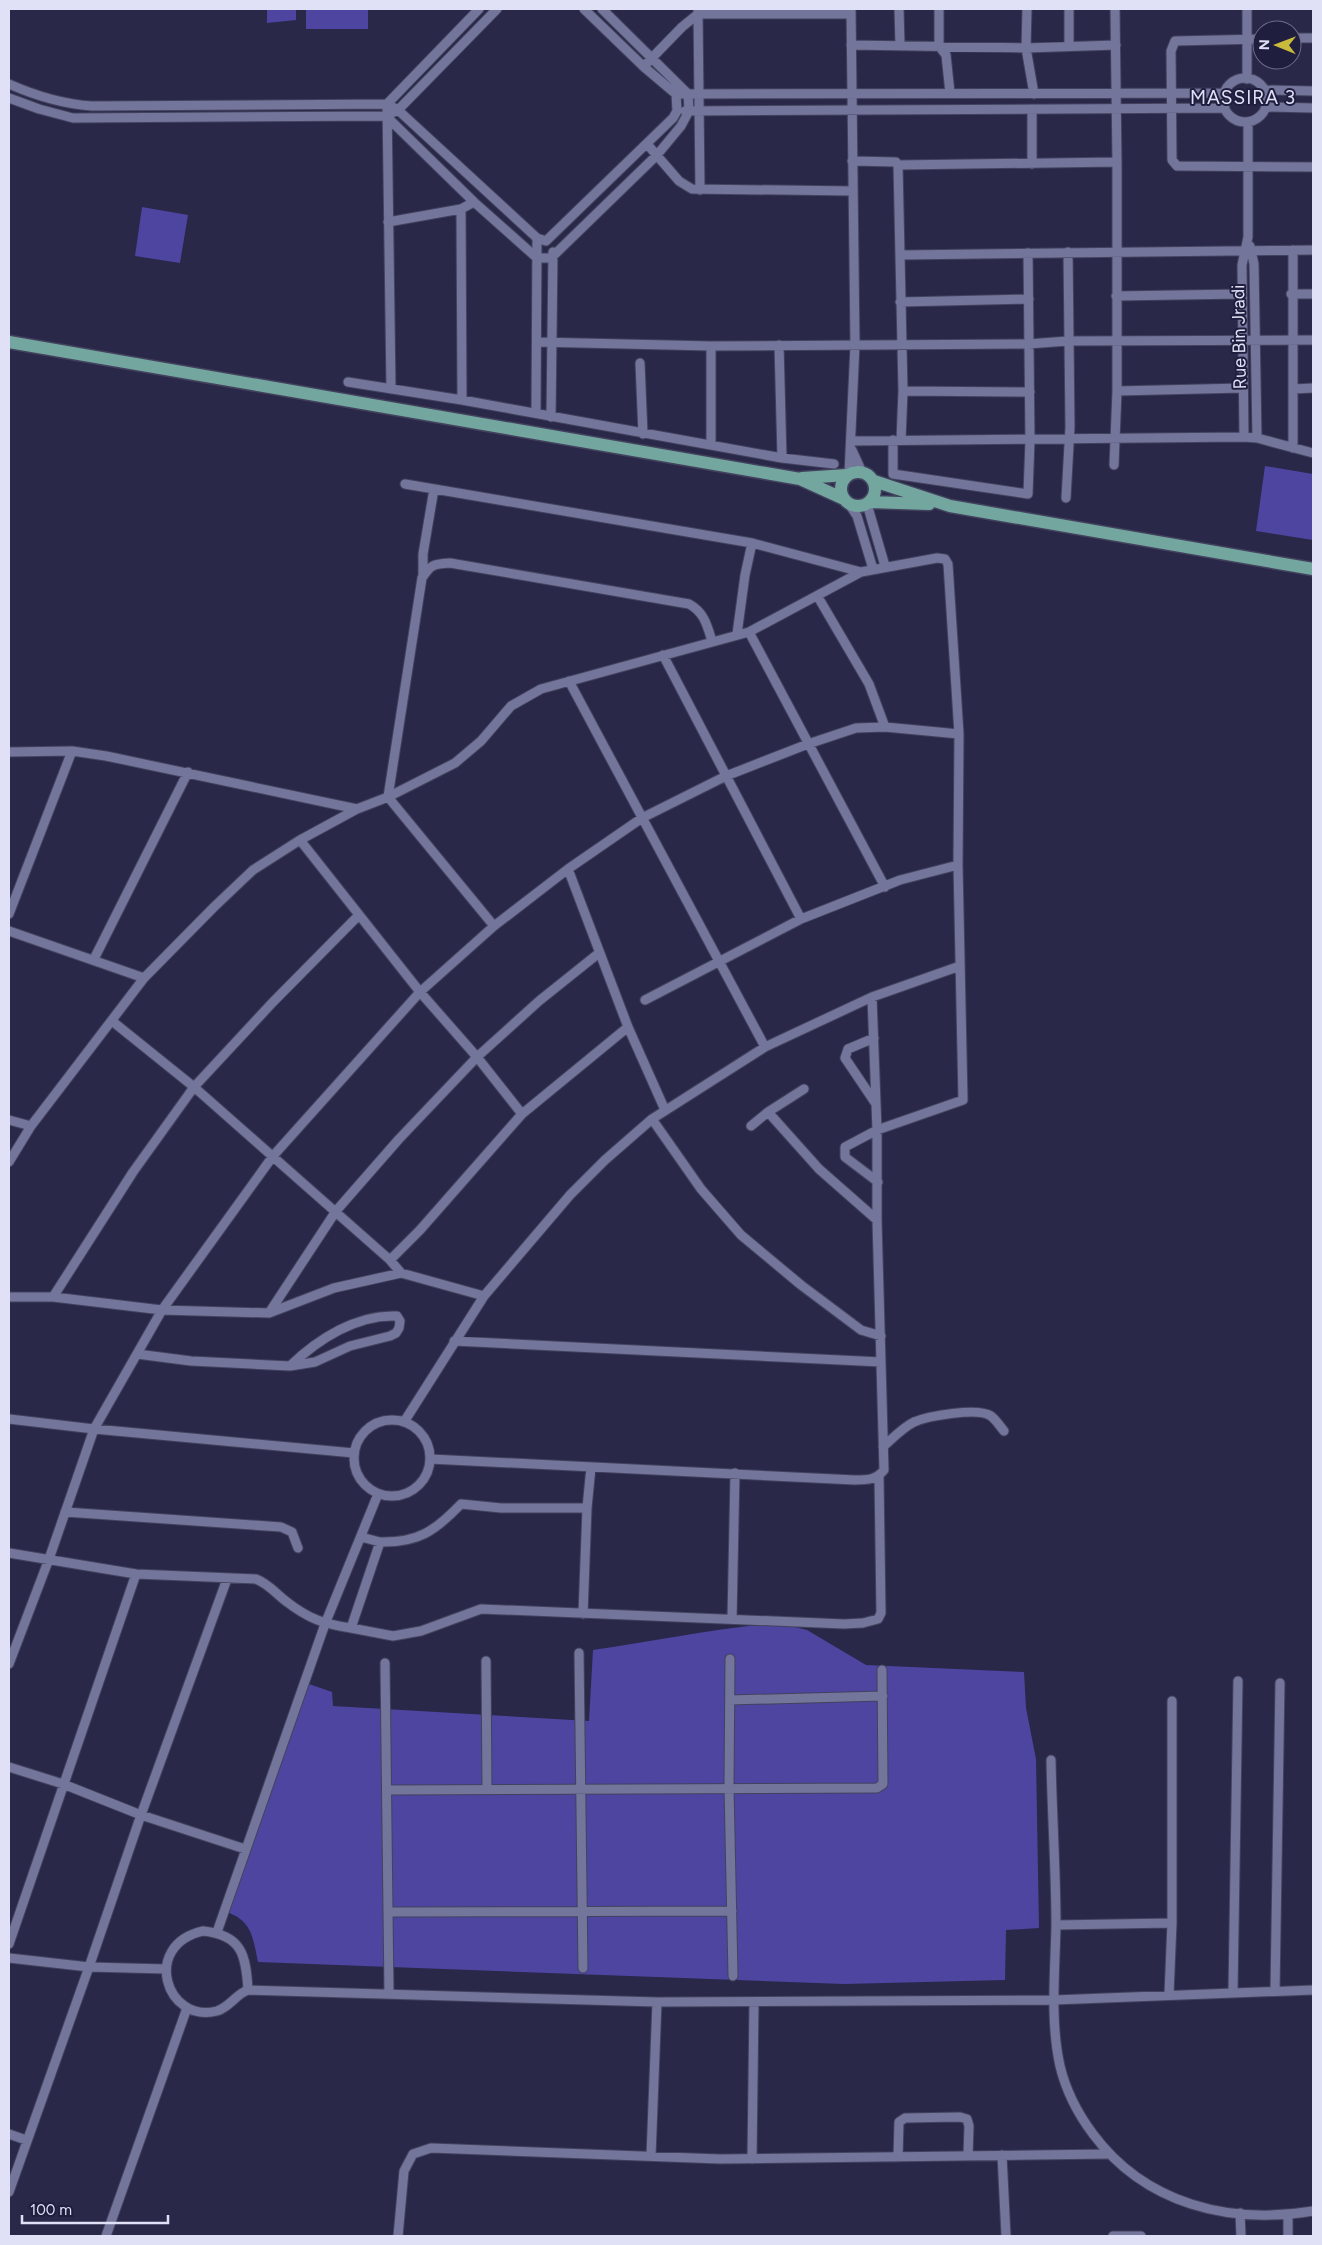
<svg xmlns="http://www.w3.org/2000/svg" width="1322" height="2245" font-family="Figtree,sans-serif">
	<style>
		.green { fill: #4e45a0 }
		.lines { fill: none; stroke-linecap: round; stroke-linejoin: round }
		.street-casing { stroke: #43425e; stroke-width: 11 }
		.primary-casing { stroke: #43425e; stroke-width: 15 }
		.street { stroke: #74759b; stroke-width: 9 }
		.primary { stroke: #73a69f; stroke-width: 12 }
		.labels { text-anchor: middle; stroke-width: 4; stroke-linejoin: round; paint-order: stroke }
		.street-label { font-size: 18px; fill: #e0e1f6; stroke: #201e3e }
		.neighbourhood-label { font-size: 19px; letter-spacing: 1px; fill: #e0e1f6; stroke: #201e3e }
	</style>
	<rect width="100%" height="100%" fill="#292849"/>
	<!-- green -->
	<path class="green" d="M267,9H296V20L267,23Z
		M306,9H368V29H306Z
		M142,207L188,215L180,263L135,256Z
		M1265,466L1313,474V540L1256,531Z
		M778,1623L807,1630L866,1665L1024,1672L1026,1708L1036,1759L1039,1928L1006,1930L1005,1980L844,1984L258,1962C253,1938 252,1920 226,1912L309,1684L332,1692L333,1706L589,1721L593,1650C655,1641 716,1628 778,1623Z"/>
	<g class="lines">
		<!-- street casing -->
		<g class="street-casing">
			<path id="street" d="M584,9L644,67L676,94L1224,93
				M899,9L900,45
				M939,9V46L946,55L950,93
				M1027,9L1026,48L1034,94
				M1069,9V45
				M1247,9V79
				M698,11L700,190
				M1292,38H1313
				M1262,39L1175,41L1171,51L1172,160L1177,166L1313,167
				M851,45L1026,48L1116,45
				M647,63L682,27L698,14H851
				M1223 100a22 22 0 1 1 44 0a22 22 0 1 1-44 0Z
				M9,84C36,96 62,104 92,106L387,104L398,110L537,238L546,241L673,118L677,111L676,94
				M1264,90L1313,91
				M9,98L39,109L73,118L386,116L398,110L497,9
				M1266,107L1313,108
				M1032,109V164
				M685,111L1225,108
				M386,116L474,202L537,258H551L657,155L681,126L689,111L688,94L602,9
				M647,144L679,181L692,189L853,191
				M852,161L896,162L898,165L903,391L901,440
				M898,165L1117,162
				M461,209L462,400
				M388,222L461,209L474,202
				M1250,246L1254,264L1257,438
				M1293,250V448
				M901,255L1313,250
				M1291,294H1313
				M1116,296L1241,294
				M900,302L1029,299
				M537,342L711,346L1028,344L1068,341L1313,340
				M779,345L782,458
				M640,363L643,434
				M348,382L462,400L782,458L834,464
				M391,389L387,104L479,9
				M1294,389L1313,388
				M903,391L1030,392
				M1117,391L1243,388
				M536,413L537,238
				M551,417L553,252
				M1244,437L1242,265L1248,237V122
				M893,440V474L1028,494L1030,440L1028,253
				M851,441L1244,437L1257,438L1313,453
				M711,445V346
				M852,450L862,472
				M1114,465L1117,391V162L1115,9
				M849,474L855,345L851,9
				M405,484L752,543L861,572
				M1066,498L1070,427L1068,252
				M849,504L857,516L873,569
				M867,504L885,566
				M423,576V554L434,489
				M818,597L869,684L885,727
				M749,632L885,887
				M737,634L745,575L752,543
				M663,655L801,919
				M569,681L765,1047
				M9,752L72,751L106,756L357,809
				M300,840L420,992L477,1057L522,1114
				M568,869L628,1027L665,1110
				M9,914L72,751
				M494,926L388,797L422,578C431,564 434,564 450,563L689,604C704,612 707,625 712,641
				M9,931L144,978
				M94,959L188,772
				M645,1000L801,919L900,880L958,865
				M112,1021L194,1087L390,1260L401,1273
				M874,1038L848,1049L845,1058L876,1104
				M768,1112L819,1169L877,1220
				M652,1119L701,1189L741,1235L801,1285L861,1330L881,1336
				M9,1120L31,1126
				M751,1126L768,1112L804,1089
				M9,1162L31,1126L144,978L214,907L253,870L300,840L357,809L388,797L455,763L481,741L511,706L541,689L749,632L861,572L937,558L945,559L948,564L959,734L958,865L963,1100L877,1130L845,1147V1157L878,1182
				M390,1260L420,1230L522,1114L628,1027
				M9,1297H53L162,1310L269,1313L334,1288L401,1273L484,1296
				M53,1297L133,1172L194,1087L273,1002L359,915
				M269,1313L336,1211L399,1139L477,1057L539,1001L599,953
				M454,1341L881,1362
				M137,1354L191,1361L290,1366L315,1362L350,1346L390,1336L396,1333L399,1328L400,1321L397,1316C357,1314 318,1339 290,1366
				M9,1419L94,1429L354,1453
				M354 1458a38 38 0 1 1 76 0a38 38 0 1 1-76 0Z
				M404,1422L484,1296L570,1195L605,1160L652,1119L765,1047L872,997L960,966
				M883,1447C892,1439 902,1428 914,1422C928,1416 978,1407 991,1416C996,1420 1000,1426 1004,1431
				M430,1459L855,1480C867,1480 876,1480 884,1470L877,1220V1130L872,997
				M587,1508H501L461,1504C435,1531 418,1543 380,1542L351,1628L393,1636L421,1631L481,1609L844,1624L863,1623L878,1619L881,1613L879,1476
				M65,1512L281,1527L292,1532L298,1548
				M361,1537L380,1542
				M9,1553L136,1574L256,1579C269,1584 276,1594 287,1602C309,1619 324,1624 351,1628
				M583,1614L587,1508L591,1467
				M732,1619L735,1473
				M579,1653L583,1968
				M730,1659L729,1787L733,1976
				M486,1661L487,1789
				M385,1663L389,1993
				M9,1664L49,1559L94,1429L162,1310L273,1156L420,992L494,926L568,869L642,818L726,776L808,744L856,728L885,727L959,734
				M730,1700L883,1696
				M1051,1760C1052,1815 1056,1871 1056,1926C1055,1972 1050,2021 1060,2066C1066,2091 1078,2114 1093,2134C1145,2204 1229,2225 1313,2211
				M9,1767L63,1784L141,1815L245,1849
				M387,1790L877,1788L883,1784L882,1670
				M388,1912L732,1911
				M1056,1925L1172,1923
				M203,1931C242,1935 246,1955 248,1990C236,1994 230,2007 217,2011C166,2024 141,1945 203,1931Z
				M217,1932L325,1624L378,1494
				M9,1944L136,1574
				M9,1958L89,1967L166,1969
				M248,1990L657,2002L1054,2000L1313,1990
				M1233,1991L1238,1681
				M1275,1991L1280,1683
				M1169,1994L1172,1923V1701
				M9,2134L26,2140
				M1002,2155L1006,2236
				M651,2156L657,2002
				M898,2157L899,2122L905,2118L960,2117L967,2119L969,2126L968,2156
				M752,2159L754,2002
				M9,2192L89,1967L141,1815L227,1579
				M1240,2213L1241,2236
				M1288,2214V2236
				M106,2236L187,2008
				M398,2236L404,2171L413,2154L431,2148L720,2159L1108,2154
				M1113,2236H1141"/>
		</g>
		<!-- primary casing -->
		<g class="primary-casing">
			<path id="primary" d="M9,342L800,479L844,499
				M841 489a17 17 0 1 1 34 0a17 17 0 1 1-34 0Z
				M802,478L847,475
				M874,481L950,506L1313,569
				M870,502L929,504"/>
		</g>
		<!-- street -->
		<use href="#street" class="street"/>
		<!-- primary -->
		<use href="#primary" class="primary"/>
	</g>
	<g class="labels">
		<!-- street labels -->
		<g class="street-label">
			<text transform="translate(1239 337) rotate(-91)" y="6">Rue Bin Jradi</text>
		</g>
		<!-- neighbourhood labels -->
		<g class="neighbourhood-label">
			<text x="1243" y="104">MASSIRA 3</text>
		</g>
	</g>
	<!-- border -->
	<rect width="1322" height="2245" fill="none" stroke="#e0e1f6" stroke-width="20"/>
	<!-- north arrow -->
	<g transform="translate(1277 45) rotate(271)"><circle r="24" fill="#201e3e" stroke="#6d6c88"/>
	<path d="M0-4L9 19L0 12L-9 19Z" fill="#c8bb3b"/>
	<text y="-8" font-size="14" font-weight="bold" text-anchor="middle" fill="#e0e1f6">N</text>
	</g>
	<!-- scale -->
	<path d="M22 2215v8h146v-8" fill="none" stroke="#e0e1f6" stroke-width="2.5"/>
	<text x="30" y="2215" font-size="15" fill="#e0e1f6" stroke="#201e3e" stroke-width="4" paint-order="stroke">100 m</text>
</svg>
